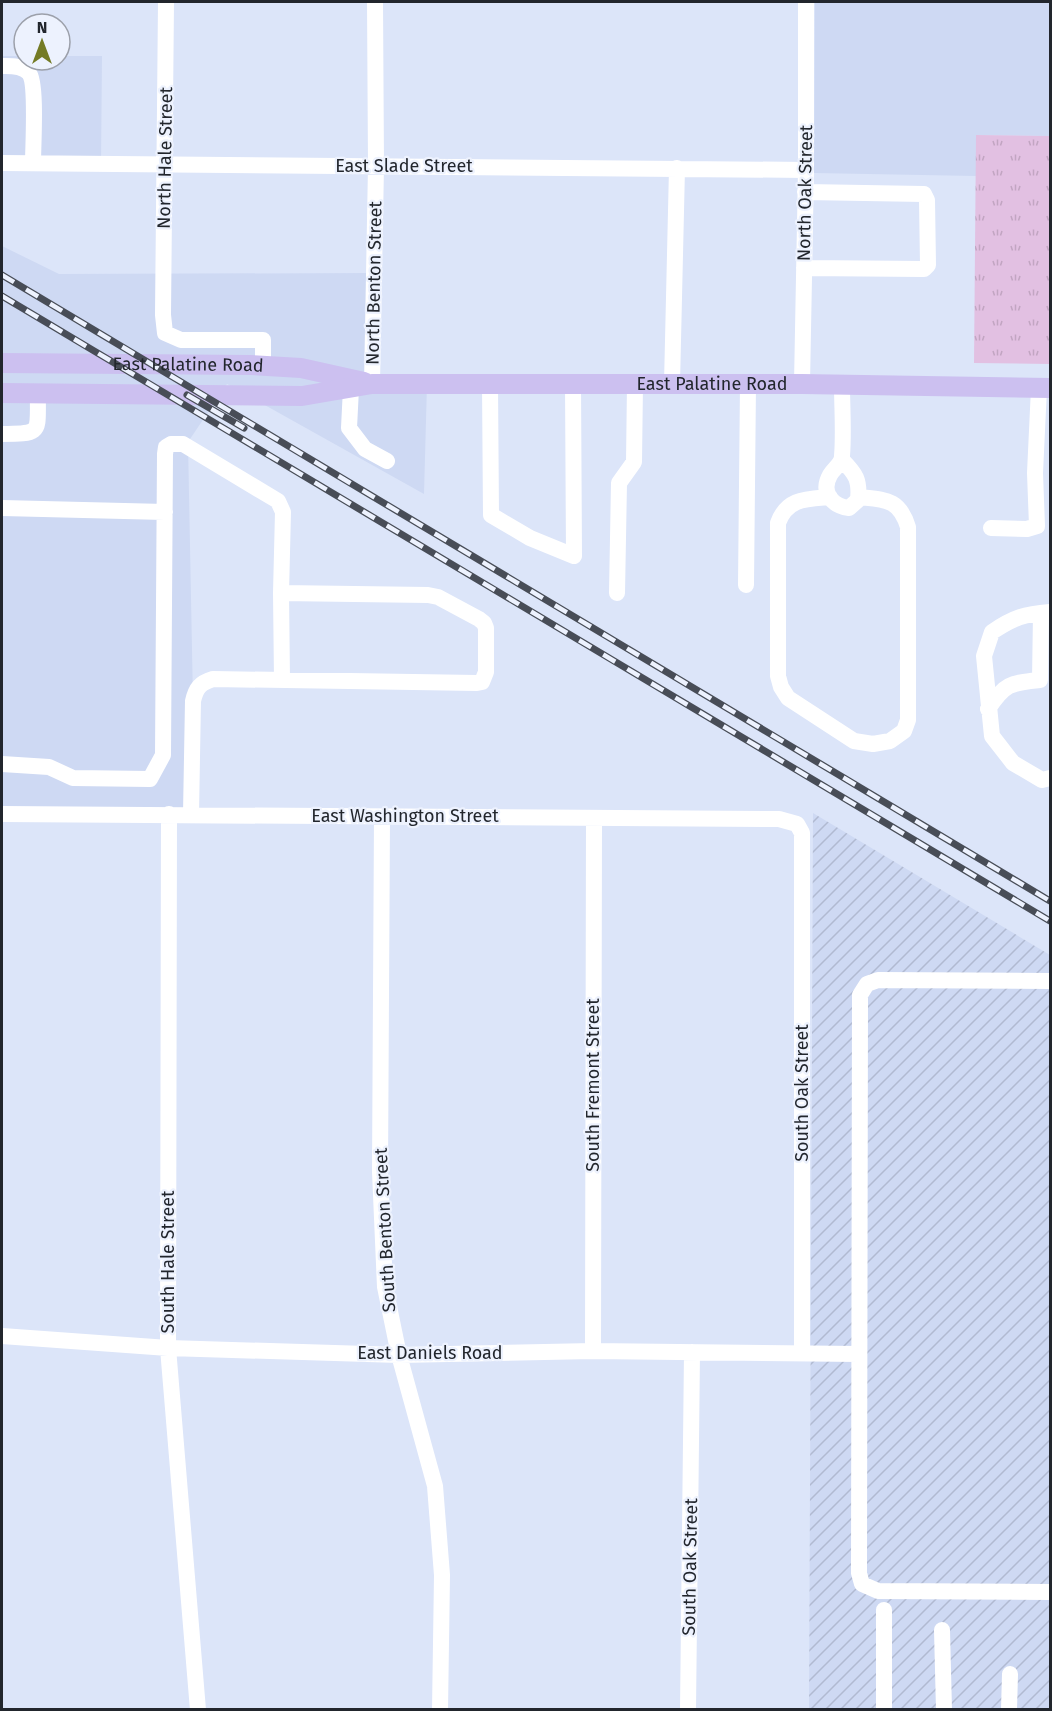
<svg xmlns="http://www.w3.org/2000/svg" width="1052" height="1711" font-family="'Fira Sans',sans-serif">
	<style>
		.built { fill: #ced9f3 }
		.industrial { fill: url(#industrial-furrows) }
		.park { fill: url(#park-tufts) }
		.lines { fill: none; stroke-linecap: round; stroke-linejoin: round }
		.minor { stroke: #fff; stroke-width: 16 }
		.major { stroke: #ccc0f0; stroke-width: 20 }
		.rail-casing { stroke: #484d57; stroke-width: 7 }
		.rail { stroke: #edf2fe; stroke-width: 4.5; stroke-dasharray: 14; stroke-linecap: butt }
		.labels { text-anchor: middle; stroke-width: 4.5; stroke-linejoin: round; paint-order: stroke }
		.street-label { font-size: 18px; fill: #22262d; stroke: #edf2fe }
	</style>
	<defs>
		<pattern id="industrial-furrows" width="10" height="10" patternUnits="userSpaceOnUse" patternTransform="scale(1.5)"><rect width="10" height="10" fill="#ced9f3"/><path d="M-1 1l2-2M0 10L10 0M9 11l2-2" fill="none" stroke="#b1bad1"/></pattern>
		<pattern id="park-tufts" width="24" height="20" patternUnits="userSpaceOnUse" patternTransform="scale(1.5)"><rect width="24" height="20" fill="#e2c0e2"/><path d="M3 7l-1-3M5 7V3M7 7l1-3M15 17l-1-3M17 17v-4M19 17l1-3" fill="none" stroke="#c2a5c2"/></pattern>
	</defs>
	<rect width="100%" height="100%" fill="#dce5f9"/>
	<!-- built -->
	<path class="built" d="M815,2H1050V136L976,135V176L814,173Z
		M2,56H24V60H60V56H102L101,163H2Z
		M2,246L59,274L373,273L372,384H427L424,494L227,384L188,442L193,701L191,814H2Z"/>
	<!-- industrial -->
	<path class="industrial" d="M813,813L1050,955V1709L809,1710Z"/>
	<!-- park -->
	<path class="park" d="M976,135L1050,136V364L974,363Z"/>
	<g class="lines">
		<!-- minor -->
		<path class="minor" d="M166,2L163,315L165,333L181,340H263V366
			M2,66C10,66 22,65 29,73C37,83 33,146 33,163
			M2,163L806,170
			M804,268L924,269L928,265L927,200L924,194L805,192
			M372,384L376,166L375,2
			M490,384L491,515L530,538L574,556L573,384
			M672,384L677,168
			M802,384L806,170V2
			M842,385C842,408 844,432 842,456C842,464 834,468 830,475C820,493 833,506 849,508L858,500C860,480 856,474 842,460
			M351,388L349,428L365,449L387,461
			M2,434C44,434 37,432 38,393
			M830,497C806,499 787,498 778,523V676L781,687L788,698L854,741L873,744L890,741L904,731L908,720V527C899,498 885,500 858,497
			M2,508L165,512
			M991,528L1027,529L1037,526L1035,473L1039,388
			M746,585L748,384
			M617,593L619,483L634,462L635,384
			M1050,612C1025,614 1014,617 992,632L984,656L992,736L1013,763L1042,780L1050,778
			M988,709C1005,683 1011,683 1040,680L1041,613
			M2,764L49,767L73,778L150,779L163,755L165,454L166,447L171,444H183L278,501L283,512L281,593
			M2,814L779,819L797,824L802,833V1353
			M169,814L168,1348L198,1710
			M191,814L193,701C196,688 200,683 213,679L477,683L482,682L486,672V628L484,623L479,619L438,597L428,595L281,593L282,680
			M382,817L380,1172L385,1287L399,1355L435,1486L442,1575L440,1710
			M1050,981L878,980L867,984L860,995L859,1573L862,1584L878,1591L1050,1592
			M2,1336L168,1348L399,1355L593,1351L859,1354
			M593,1351L594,818
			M884,1610V1710
			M942,1630L944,1710
			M688,1710L692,1352
			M1009,1710L1010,1674"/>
		<!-- major -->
		<g class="major">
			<path id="s1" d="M2,363L250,365L301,368L364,382"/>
			<path id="s2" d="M2,393L302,396L372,384H802L1050,388"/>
		</g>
		<!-- rail casing -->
		<g class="rail-casing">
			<path id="rail" d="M2,275L1050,901
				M2,296L1050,921
				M187,395L244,428"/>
		</g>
		<!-- rail -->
		<use href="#rail" class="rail"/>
	</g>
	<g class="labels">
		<!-- street labels -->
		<g class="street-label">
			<text transform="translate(165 158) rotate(-89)" y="6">North Hale Street</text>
			<text x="404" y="172">East Slade Street</text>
			<text transform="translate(805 193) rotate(-89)" y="6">North Oak Street</text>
			<text transform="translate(374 283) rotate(-89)" y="6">North Benton Street</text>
			<text dy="6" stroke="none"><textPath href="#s1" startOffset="186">East Palatine Road</textPath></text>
			<text dy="6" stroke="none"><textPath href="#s2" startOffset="711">East Palatine Road</textPath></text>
			<text x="405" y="822">East Washington Street</text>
			<text transform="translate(593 1085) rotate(-90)" y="6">South Fremont Street</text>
			<text transform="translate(802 1093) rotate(-90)" y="6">South Oak Street</text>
			<text transform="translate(385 1230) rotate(-93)" y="6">South Benton Street</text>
			<text transform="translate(168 1262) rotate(-90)" y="6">South Hale Street</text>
			<text x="430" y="1359">East Daniels Road</text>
			<text transform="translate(690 1567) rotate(-89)" y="6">South Oak Street</text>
		</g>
	</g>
	<!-- border -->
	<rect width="1052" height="1711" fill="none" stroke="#22262d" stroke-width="6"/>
	<!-- north arrow -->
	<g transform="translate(42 42)"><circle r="28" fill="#edf2fe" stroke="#9ca0aa" stroke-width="1.5"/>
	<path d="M0-4.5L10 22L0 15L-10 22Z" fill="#747b25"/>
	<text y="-9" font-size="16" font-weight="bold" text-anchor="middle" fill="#22262d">N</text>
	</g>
</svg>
